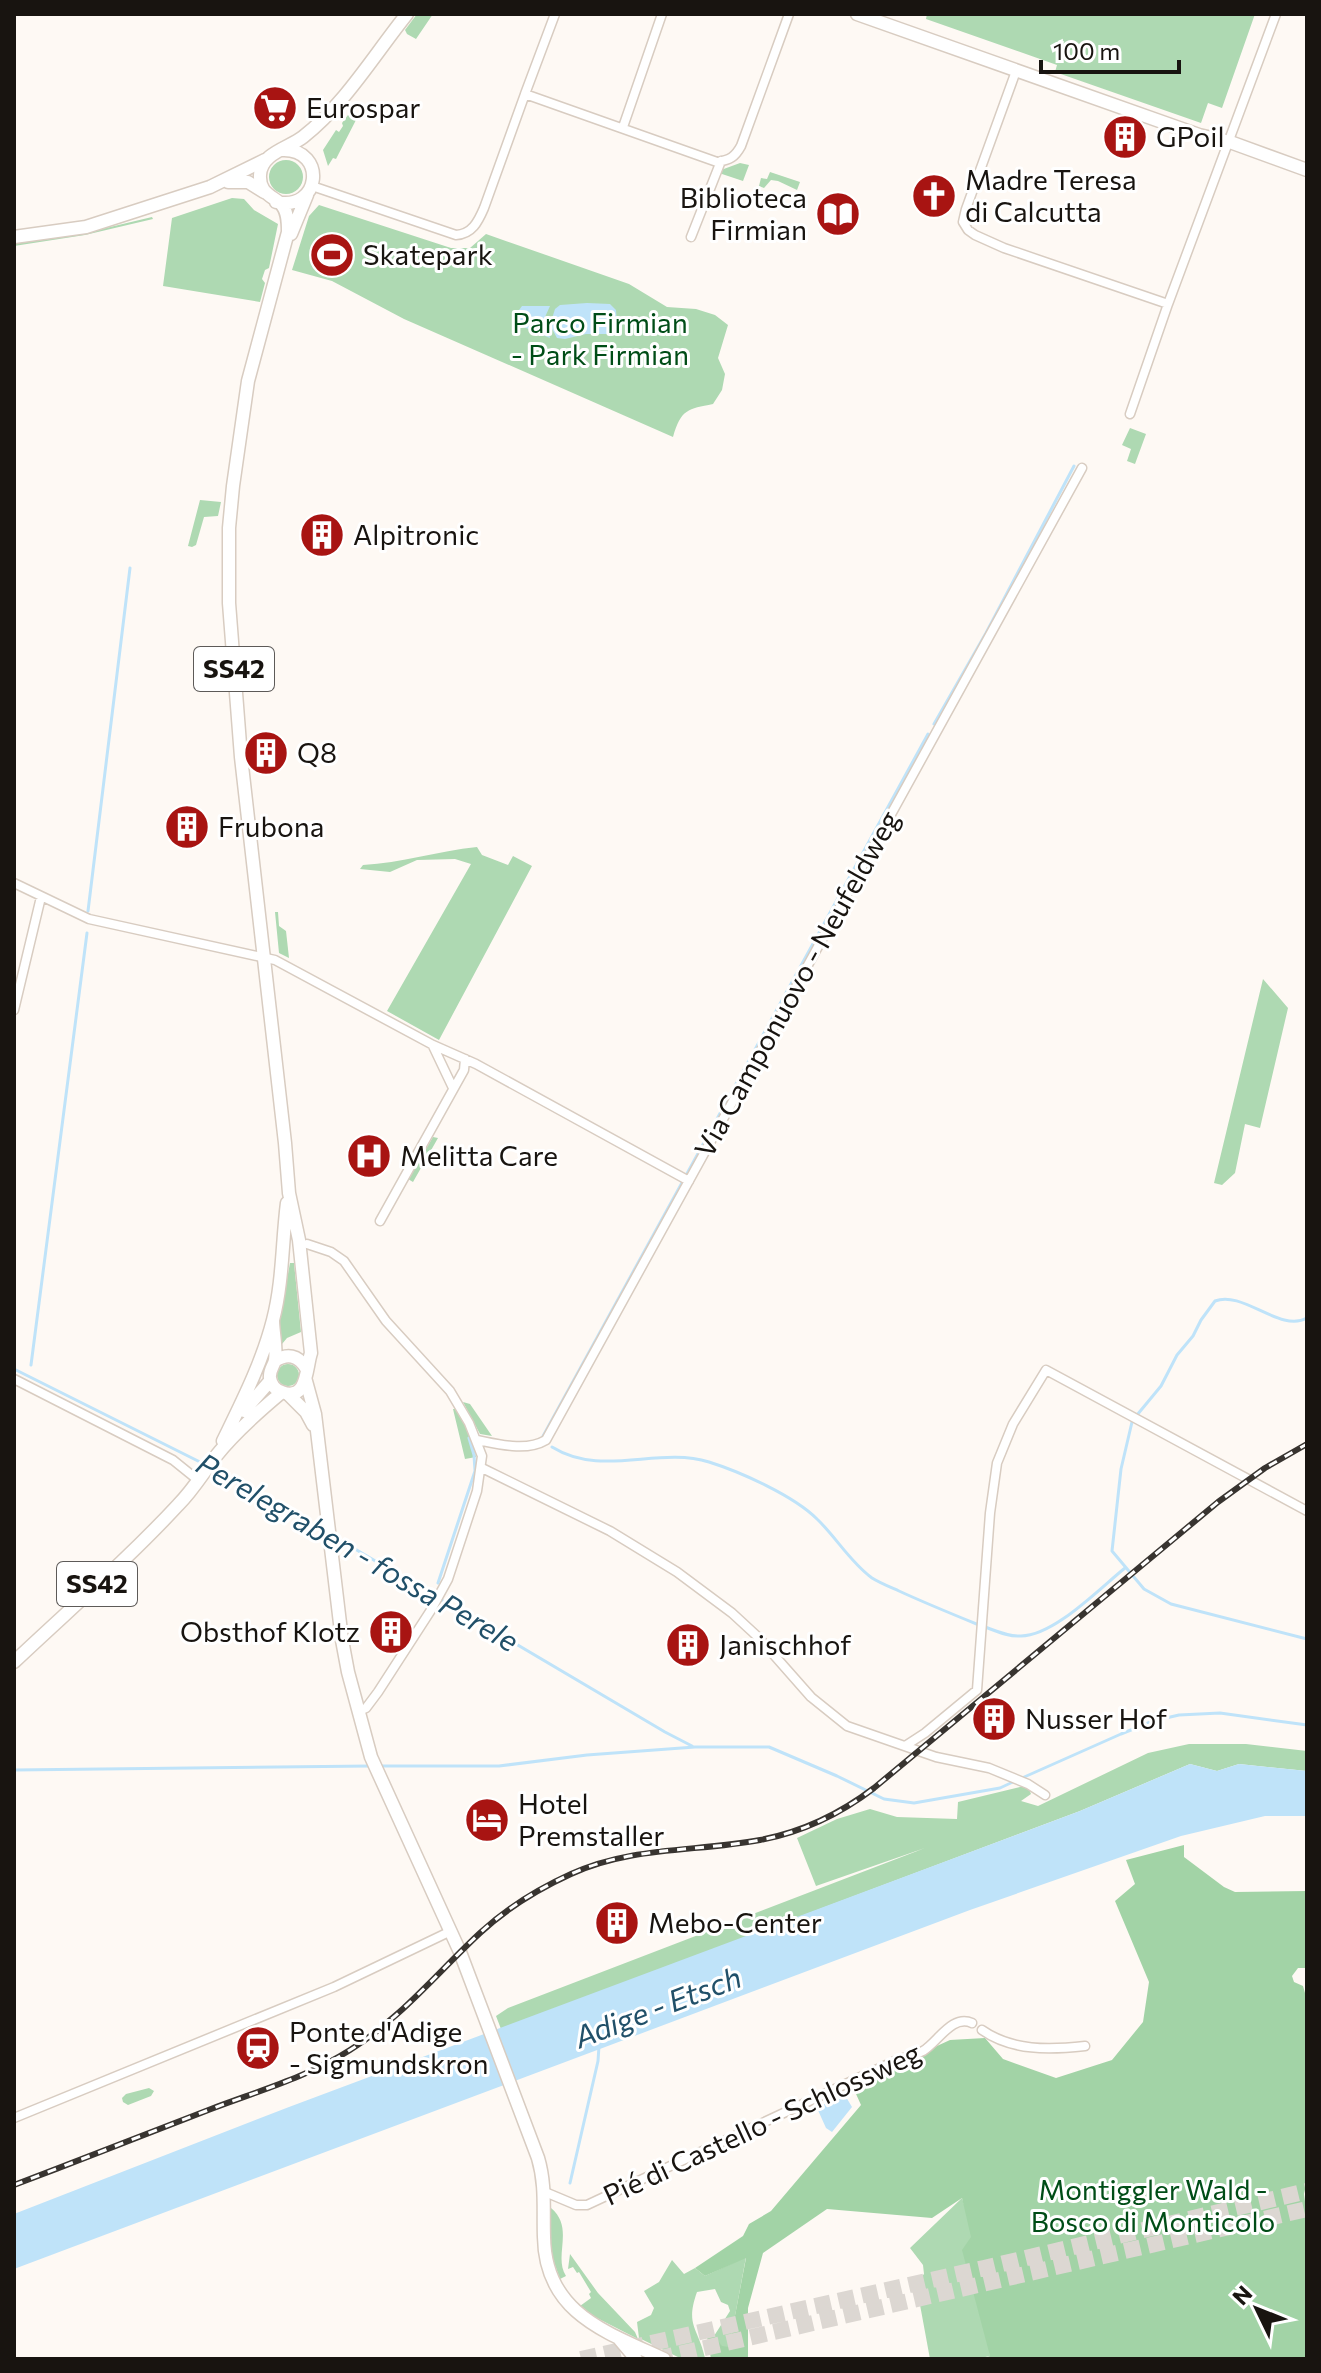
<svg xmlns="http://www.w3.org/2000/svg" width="1321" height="2373" font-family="Commissioner,sans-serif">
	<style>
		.green { fill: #aed9b2 }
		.forest { fill: #a2d3a6 }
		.water { fill: #bfe3f9 }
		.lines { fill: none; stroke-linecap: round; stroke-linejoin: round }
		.stream { stroke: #bfe3f9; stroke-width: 3 }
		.highway-tunnel { stroke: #dcd7d2; stroke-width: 16; stroke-dasharray: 16 8; stroke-linecap: butt }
		.street-casing { stroke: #d8ccc1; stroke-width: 11 }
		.secondary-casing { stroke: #d8ccc1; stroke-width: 15 }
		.primary-casing { stroke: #d8ccc1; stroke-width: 15 }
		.street { stroke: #fff; stroke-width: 8 }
		.secondary { stroke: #fff; stroke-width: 12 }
		.primary { stroke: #fff; stroke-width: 12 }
		.rail-casing { stroke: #383430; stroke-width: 6 }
		.rail { stroke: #fff; stroke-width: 3; stroke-dasharray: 9; stroke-linecap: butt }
		.labels { text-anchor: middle; stroke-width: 6; stroke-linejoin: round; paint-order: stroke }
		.shield { fill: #fff; stroke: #5d5a58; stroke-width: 2 }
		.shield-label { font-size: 26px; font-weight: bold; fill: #181410 }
		.poi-label { font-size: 28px; fill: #181410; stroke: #fff; text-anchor: start }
		.park-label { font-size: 28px; fill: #004d17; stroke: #fff }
		.street-label { font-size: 28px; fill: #181410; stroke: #fff }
		.water-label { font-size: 30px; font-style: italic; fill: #215069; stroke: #fff }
	</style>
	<rect width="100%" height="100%" fill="#fef9f4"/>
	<!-- green -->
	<path class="green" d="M417,14H433L416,39L407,34L405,30Z
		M927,14H1255L1222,108L1208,103L1201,123L1055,72L1057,65L926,19Z
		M348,115L357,118L336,159L333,158L328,166L323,150L336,130L339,132L343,126L342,123Z
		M269 177a17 17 0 1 1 34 0a17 17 0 1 1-34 0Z
		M740,163L749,165L743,181L719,173L721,170Z
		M770,172L800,182L797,190L778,181L771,180L764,188L759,186L761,178L767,179Z
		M232,198L244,199L254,210L278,224L269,268L265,270L262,279L265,283L260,302L163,286L172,218Z
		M319,205L451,248H470L486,234L629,284L667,307L696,309L715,315L728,325L718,358L725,374L722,390L713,404C688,409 681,409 673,437L404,319L332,281L292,270L309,216Z
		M152,217L153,219L85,235L14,246V244L85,233Z
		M1130,428L1146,434L1135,464L1127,461L1131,449L1122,445Z
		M200,500L221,502L218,516L204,517L196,545L192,547L188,546Z
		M477,847L482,855L508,865L513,856L532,866L439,1040L387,1011L471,864L455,859L417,860L390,872L360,869L363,865C401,863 438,851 477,847Z
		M275,912H278L279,926L286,931L289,958L279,953Z
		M1263,979L1288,1008L1260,1128L1245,1124L1235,1173L1222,1185L1214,1183Z
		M433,1137L438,1138L413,1182L408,1179Z
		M290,1263H294L301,1332L287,1338L277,1350L278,1327Z
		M277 1375a11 11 0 1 1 22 0a11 11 0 1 1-22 0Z
		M463,1402L470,1404L492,1436L480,1434Z
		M453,1409H459L475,1441L472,1443L476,1457L465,1459Z
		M1189,1744H1246L1307,1751V1771L1239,1764L1217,1771L1190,1764L1080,1811L501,2029L496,2016L508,2008L925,1848L816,1886L797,1838L837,1819L870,1809L897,1817L957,1819L958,1802L1024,1786L1029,1789L1031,1794L1021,1801L1038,1806L1148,1753Z
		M149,2088L154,2091L151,2096L128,2105L123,2102L122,2098L126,2094Z
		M962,2198L984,2268L990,2356L976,2359H930L916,2283L924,2274L923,2265L910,2248Z
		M551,2208C575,2228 553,2256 566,2276L560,2279L551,2254Z
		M570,2254L598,2293L635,2332L638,2339L595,2317L580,2306L591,2298L589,2294L591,2292L579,2272L577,2273L573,2267L568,2269Z
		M746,2257L729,2348L722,2347L714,2336L730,2311L728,2305L721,2302L715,2289L697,2292C685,2326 698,2327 705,2358L703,2359H682L639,2338L637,2322L651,2315L654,2308L644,2291L659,2282L672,2260L684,2274L695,2268L705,2276Z"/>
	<!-- forest -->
	<path class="forest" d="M1184,1845V1857L1224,1887L1235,1892L1307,1891V1968H1298L1292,1976L1294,1982L1303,1986L1307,2000V2181L1304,2194L1307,2216V2359H982L990,2356L962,2250L971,2237L962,2198L932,2218L827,2209L763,2253L748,2308V2359H711L707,2337L714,2336L722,2346L729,2347L746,2258L705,2276L695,2268L743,2236L749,2224L771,2211L861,2105L852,2085L950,2040L985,2038L1003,2059L1056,2078L1112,2060L1143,2022L1149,1982L1115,1901L1135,1884L1126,1860Z"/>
	<!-- water -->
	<path class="water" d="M587,303L610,304L616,310L617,324L611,334H586L565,339L557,338L550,325L555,309L560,305Z
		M522,306H550L545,317L550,338L519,325L514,317Z
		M1190,1764L1217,1771L1239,1764L1307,1771V1816H1265L1181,1836L970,1910L14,2269V2214L289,2107L1080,1811Z
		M842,2095L846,2097L852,2107L832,2132L826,2128L817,2108Z"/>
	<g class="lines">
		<!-- stream -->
		<path class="stream" d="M934,724L986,633L1074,466
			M88,911L130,568
			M31,1365L87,933
			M14,1369L204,1464
			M1137,1415L1161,1386L1177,1355L1193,1336L1201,1320L1215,1301C1243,1290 1280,1333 1307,1318
			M1132,1422L1121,1469L1112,1551L1144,1589L1171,1604L1307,1639
			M542,1438L928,734
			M552,1447C602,1478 658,1446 709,1462C741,1472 794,1496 817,1519C836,1537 850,1562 872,1578C880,1583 890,1587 899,1591C925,1603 952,1614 979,1625
			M210,1468L326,1532
			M333,1536L665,1732L692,1746
			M438,1583L475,1471L474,1455L469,1438
			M985,1627C996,1631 1009,1637 1021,1636C1054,1636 1100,1588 1125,1568
			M378,1766H499L587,1755L695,1747H769L837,1776L884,1799L914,1803L1000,1788L1015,1781
			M14,1770L370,1766
			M1022,1778L1121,1734L1153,1721L1179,1715L1220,1713L1307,1725
			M570,2183L598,2061L599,2046"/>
		<!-- highway-tunnel -->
		<path class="highway-tunnel" d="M581,2359L984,2268L1307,2191
			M657,2359L1307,2209"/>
		<!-- street casing -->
		<g class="street-casing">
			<path id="street" d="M1016,71L966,209L963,222L968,230L975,235L1004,248L1168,304
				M525,94L555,14
				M623,127L662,14
				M312,186L456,235C472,234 478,222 484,208L525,94L717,162C730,160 735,157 741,146L789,14
				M691,237L721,161
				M1130,414L1168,304L1276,14
				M14,883L89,919L275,960L433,1045L476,1064L689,1181
				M14,1010L41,897
				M433,1046L453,1088
				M380,1221L464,1070L465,1059
				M307,1244L331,1252L344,1261L386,1321L450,1391L469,1423L482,1456L477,1491L448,1579L431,1610L378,1692L366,1708L359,1711
				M14,1379L173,1460L199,1481
				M477,1440C498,1444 526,1452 546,1440L1082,468
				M482,1468L610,1531L677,1572L732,1613L758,1637L811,1697L847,1726L936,1757L989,1768L1028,1784L1045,1795
				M905,1746L925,1733L977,1690L990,1513L997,1463L1013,1424L1046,1370L1307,1511
				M982,2030C1012,2051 1049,2050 1085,2046
				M14,2118L334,1987L451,1931
				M545,2192L576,2205H587L897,2060C906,2057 915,2055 923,2051C938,2042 952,2014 972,2023"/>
		</g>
		<!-- secondary casing -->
		<g class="secondary-casing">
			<path id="secondary" d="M857,14L1199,135L1230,142L1307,170
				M228,182H248L264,192
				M14,237L86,227L210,187L265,160
				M306,1381L315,1414L342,1640L348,1672L371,1757L460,1952L538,2158C546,2185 543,2209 544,2237C545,2313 606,2332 664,2359
				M288,1394L306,1412L313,1425
				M620,2340L636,2359"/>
		</g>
		<!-- primary casing -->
		<g class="primary-casing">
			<path id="primary" d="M276,202C321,212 327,149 283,150
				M291,234L307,195
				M273,1320C273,1332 277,1348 275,1360C274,1366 269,1370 270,1378C271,1384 275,1390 282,1392C308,1402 306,1367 311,1353L299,1240L289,1193L285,1143L241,757L229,603V528L233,486L248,381L288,232C288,223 288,210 280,203C270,195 259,192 260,175C261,153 289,148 303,137C345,104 374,55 407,14
				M275,1361C287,1353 298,1355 306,1368
				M244,1411L270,1381
				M223,1441C242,1402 262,1363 273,1320C283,1282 282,1242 287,1203
				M14,1662C69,1610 127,1560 178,1505C193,1490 203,1473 216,1456C235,1432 258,1412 282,1392"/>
		</g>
		<!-- street -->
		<use href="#street" class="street"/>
		<!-- secondary -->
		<use href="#secondary" class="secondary"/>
		<!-- primary -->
		<use href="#primary" class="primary"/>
		<!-- rail casing -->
		<g class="rail-casing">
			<path id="rail" d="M14,2185C80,2160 146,2134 211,2109C258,2091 308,2077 350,2050C400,2019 438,1972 480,1933C507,1908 538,1889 571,1874C632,1846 696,1852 760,1840C803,1832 840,1814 874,1788L1218,1502L1265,1468L1307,1444"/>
		</g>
		<!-- rail -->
		<use href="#rail" class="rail"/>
	</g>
	<!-- icons -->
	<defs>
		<g id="supermarket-disc" transform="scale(2.3)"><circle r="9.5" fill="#a81412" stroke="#fff"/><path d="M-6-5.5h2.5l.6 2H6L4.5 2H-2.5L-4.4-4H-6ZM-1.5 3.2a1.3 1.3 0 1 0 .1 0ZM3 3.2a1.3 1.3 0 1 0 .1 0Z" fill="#fff"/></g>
		<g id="building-disc" transform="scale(2.3)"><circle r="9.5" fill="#a81412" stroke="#fff"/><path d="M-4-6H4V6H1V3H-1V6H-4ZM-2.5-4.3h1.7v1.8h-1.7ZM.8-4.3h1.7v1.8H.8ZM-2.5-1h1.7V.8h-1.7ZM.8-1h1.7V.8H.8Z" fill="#fff"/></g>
		<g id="church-disc" transform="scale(2.3)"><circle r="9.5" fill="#a81412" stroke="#fff"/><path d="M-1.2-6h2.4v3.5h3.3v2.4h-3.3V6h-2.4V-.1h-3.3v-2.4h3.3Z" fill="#fff"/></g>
		<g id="library-disc" transform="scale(2.3)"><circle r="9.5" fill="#a81412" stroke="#fff"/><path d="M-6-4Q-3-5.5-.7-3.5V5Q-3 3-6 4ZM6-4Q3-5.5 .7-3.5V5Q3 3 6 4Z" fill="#fff"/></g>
		<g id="stadium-disc" transform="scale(2.3)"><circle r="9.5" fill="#a81412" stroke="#fff"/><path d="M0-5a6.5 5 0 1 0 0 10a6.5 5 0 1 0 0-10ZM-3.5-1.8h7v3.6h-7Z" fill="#fff"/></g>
		<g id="hospital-disc" transform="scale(2.3)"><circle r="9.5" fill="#a81412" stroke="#fff"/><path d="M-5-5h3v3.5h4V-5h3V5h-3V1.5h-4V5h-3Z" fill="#fff"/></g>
		<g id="hotel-disc" transform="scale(2.3)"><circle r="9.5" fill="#a81412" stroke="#fff"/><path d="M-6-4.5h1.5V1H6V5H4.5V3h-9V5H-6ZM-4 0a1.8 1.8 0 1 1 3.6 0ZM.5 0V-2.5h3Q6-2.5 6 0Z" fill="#fff"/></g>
		<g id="station-disc" transform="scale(2.3)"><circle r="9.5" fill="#a81412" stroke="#fff"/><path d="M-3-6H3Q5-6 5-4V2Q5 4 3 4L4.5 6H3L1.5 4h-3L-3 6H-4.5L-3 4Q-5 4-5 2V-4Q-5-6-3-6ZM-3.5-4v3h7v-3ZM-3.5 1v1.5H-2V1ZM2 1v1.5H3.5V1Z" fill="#fff"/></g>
	</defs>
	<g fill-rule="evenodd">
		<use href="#supermarket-disc" x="275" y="108"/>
		<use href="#building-disc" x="1125" y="137"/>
		<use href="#church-disc" x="934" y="196"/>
		<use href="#library-disc" x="838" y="214"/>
		<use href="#stadium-disc" x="332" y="255"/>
		<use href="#building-disc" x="322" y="535"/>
		<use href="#building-disc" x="266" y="753"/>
		<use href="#building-disc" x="187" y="827"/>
		<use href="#hospital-disc" x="369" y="1156"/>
		<use href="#building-disc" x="391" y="1632"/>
		<use href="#building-disc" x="688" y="1645"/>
		<use href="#building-disc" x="994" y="1719"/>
		<use href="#hotel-disc" x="487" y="1820"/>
		<use href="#building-disc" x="617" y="1923"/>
		<use href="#station-disc" x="258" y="2048"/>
	</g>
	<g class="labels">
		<!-- shield labels -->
		<g class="shield">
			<rect x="194" y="647" width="80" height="44" rx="6"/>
			<rect x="57" y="1562" width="80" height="44" rx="6"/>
		</g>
		<g class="shield-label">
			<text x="234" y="678">SS42</text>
			<text x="97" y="1593">SS42</text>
		</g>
		<!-- poi labels -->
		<g class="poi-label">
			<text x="306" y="118">Eurospar</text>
			<text x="1156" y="147">GPoil</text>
			<text x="965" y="190">Madre Teresa<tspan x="965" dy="32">di Calcutta</tspan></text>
			<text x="807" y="208" text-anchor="end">Biblioteca<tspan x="807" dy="32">Firmian</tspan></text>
			<text x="363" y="265">Skatepark</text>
			<text x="353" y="545">Alpitronic</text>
			<text x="297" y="763">Q8</text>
			<text x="218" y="837">Frubona</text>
			<text x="400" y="1166">Melitta Care</text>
			<text x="360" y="1642" text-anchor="end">Obsthof Klotz</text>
			<text x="719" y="1655">Janischhof</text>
			<text x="1025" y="1729">Nusser Hof</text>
			<text x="518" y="1814">Hotel<tspan x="518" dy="32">Premstaller</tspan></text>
			<text x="648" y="1933">Mebo-Center</text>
			<text x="289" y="2042">Ponte d'Adige<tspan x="289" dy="32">- Sigmundskron</tspan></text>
		</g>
		<!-- park labels -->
		<g class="park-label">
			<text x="600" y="333">Parco Firmian<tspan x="600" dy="32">- Park Firmian</tspan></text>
			<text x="1153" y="2200">Montiggler Wald -<tspan x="1153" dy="32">Bosco di Monticolo</tspan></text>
		</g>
		<!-- street labels -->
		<g class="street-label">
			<text transform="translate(797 984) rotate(-61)" y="10">Via Camponuovo - Neufeldweg</text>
			<text transform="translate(762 2124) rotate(-25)" y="10">Pié di Castello - Schlossweg</text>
		</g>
		<!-- water labels -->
		<g class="water-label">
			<text transform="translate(357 1553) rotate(30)" y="10">Perelegraben - fossa Perele</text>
			<text transform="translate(658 2008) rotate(-21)" y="10">Adige - Etsch</text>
		</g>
	</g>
	<!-- border -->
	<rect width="1321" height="2373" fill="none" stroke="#181410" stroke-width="32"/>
	<!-- north arrow -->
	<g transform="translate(1257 2309) rotate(313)" stroke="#ffffff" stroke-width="6" paint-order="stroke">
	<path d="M0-6L14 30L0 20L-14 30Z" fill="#181410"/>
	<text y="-12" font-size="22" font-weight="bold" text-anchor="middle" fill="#181410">N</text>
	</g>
	<!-- scale -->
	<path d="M1041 60v12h138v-12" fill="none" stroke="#181410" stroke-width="4"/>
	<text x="1053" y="60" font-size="24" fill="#181410" stroke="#ffffff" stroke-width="6" paint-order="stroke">100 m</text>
</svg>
